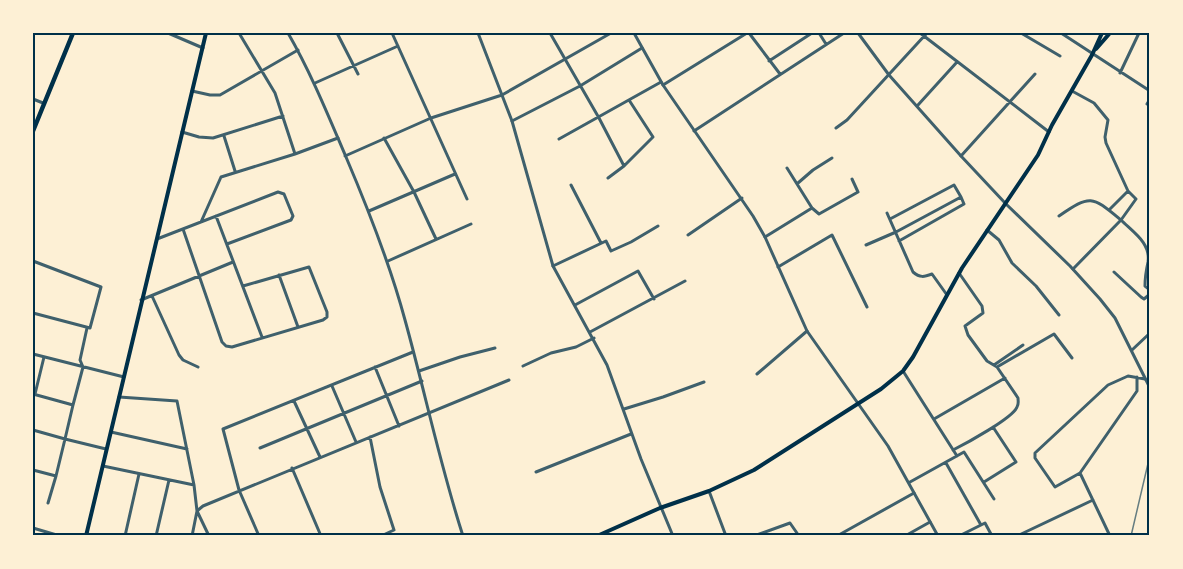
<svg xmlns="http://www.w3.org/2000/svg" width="1183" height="569" font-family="Signika,sans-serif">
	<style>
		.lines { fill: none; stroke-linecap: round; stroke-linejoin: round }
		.minor { stroke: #3f606c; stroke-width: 3 }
		.tertiary { stroke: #3f606c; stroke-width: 3 }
		.secondary { stroke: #003049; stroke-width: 4 }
		.primary { stroke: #003049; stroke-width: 4.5 }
		.rail { stroke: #657d81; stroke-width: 1.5 }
		.neatline { fill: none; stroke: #003049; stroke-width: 2 }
	</style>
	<rect width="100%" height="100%" fill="#fdf0d5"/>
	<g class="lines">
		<!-- minor -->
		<path class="minor" d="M168,33L203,48
			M239,33L275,93L295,154L338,138
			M337,33L358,74
			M392,33L467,199
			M550,33L599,118L624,166
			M749,33L780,74
			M819,33L826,44
			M920,33L1049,132
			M1021,33L1060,56
			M1061,33L1150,91
			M769,61L812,33
			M1120,73L1139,33
			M315,83L398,46
			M663,85L747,33
			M192,91L210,95H220L298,50
			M1072,91L1094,103L1108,120L1105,137L1106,143L1128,191
			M33,99L43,103
			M1147,104L1150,99
			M918,105L957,62
			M512,121L580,86L642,48
			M836,128L847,120L927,33
			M694,131L844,33
			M182,132L199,137L213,138L283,116
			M224,136L235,171
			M384,138L414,192L436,239
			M559,139L661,82
			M961,156L1035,74
			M787,168L812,208L819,214L858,192L852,179
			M608,178L624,166L653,137L629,100
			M798,183L813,170L832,158
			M571,185L601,243
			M1110,209L1128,191L1136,199L1121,220C1133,232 1151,243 1148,262C1146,271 1145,277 1145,286L1150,290
			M369,211L455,174
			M887,213L913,272C920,278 924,277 932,274L947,295
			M216,216L262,337
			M1059,216C1091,194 1092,196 1121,220L1073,269
			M201,222L221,177L295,154
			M183,229L222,342L226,346L232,347L323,320L327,317V312L309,267L243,286
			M987,230L999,240L1012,263L1036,286L1059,315
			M688,235L742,198
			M765,237L812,208
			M157,239L278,192L284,194L293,216L291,220L227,244
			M899,241L964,204L961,197
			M866,245L896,232L961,197L954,185L890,219
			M33,261L101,287L90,328L33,313
			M388,261L471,224
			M553,266L606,241L611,251L631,242L658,226
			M778,267L832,235L867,307
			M1114,272L1141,297L1144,299L1150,294
			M279,275L298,327
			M152,296L179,355L183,360L198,367
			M141,300L233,262
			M575,305L638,271L654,299
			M590,332L685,281
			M1132,350L1150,333
			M33,354L124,377
			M994,365L1023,345
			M523,366L551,353L576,347L594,338
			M375,367L399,426
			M997,367L1054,334L1072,358
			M419,371L460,357L495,348
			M903,371L957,456
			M757,374L807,331
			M332,386L356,442
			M33,394L73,405L65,439L106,449
			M35,394L44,357
			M119,397L177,401L194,485L197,511L209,536
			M294,401L320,457
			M73,405L83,367L80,360L87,328
			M624,409L663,397L704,382
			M934,419L1005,378
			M33,430L65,439L56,476
			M111,432L187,449
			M370,437L380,487L394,530L381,536
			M260,448L422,381
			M953,450C965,444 1013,418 1017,407C1019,404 1018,401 1018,398L997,367L987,361L968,335L965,326L983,313L982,306L959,273
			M946,463L981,525L959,536
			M103,466L194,485
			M292,468L321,536
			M33,470L56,476L48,503
			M536,472L631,434
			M1080,473L1055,487L1035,458V453L1108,385L1128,376L1145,379
			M910,482L964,452L994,499
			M984,482L1016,462L993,427
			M709,491L726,536
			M981,525L985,523L992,536
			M33,528L60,536
			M87,534L98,536
			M125,536L139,474
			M156,536L169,480
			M192,536L197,511L203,506L509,380
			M259,536L239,490L223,429L413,352
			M754,536L790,523L799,536
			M837,536L914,493
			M905,536L930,522
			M1017,536L1093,500
			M1110,536L1080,473L1137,391V377"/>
		<!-- tertiary -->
		<path class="tertiary" d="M288,33C311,73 328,115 346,157C369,211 390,264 405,320C425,392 440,465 463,536
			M478,33L512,121L553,266L607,365L641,459L673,536
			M634,33L663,85L753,216L765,237L807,331L888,446L938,536
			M858,33L889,75L961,156L1006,204L1070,266L1100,299L1115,318L1150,388
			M345,156L431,118L502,95L611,33"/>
		<!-- secondary -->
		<path class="secondary" d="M1096,49L1110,33
			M86,536L206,33
			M597,536L660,508L709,491L754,470L881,389L903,371L913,357L962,268L1038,155L1052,125L1092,55L1102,33"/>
		<!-- primary -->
		<path class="primary" d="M33,131L73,33"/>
		<!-- rail -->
		<path class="rail" d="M1131,536L1150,455"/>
	</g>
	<!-- border -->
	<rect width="1183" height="569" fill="none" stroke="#fdf0d5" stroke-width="69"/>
	<rect x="34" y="34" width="1114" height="500" class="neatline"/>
</svg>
